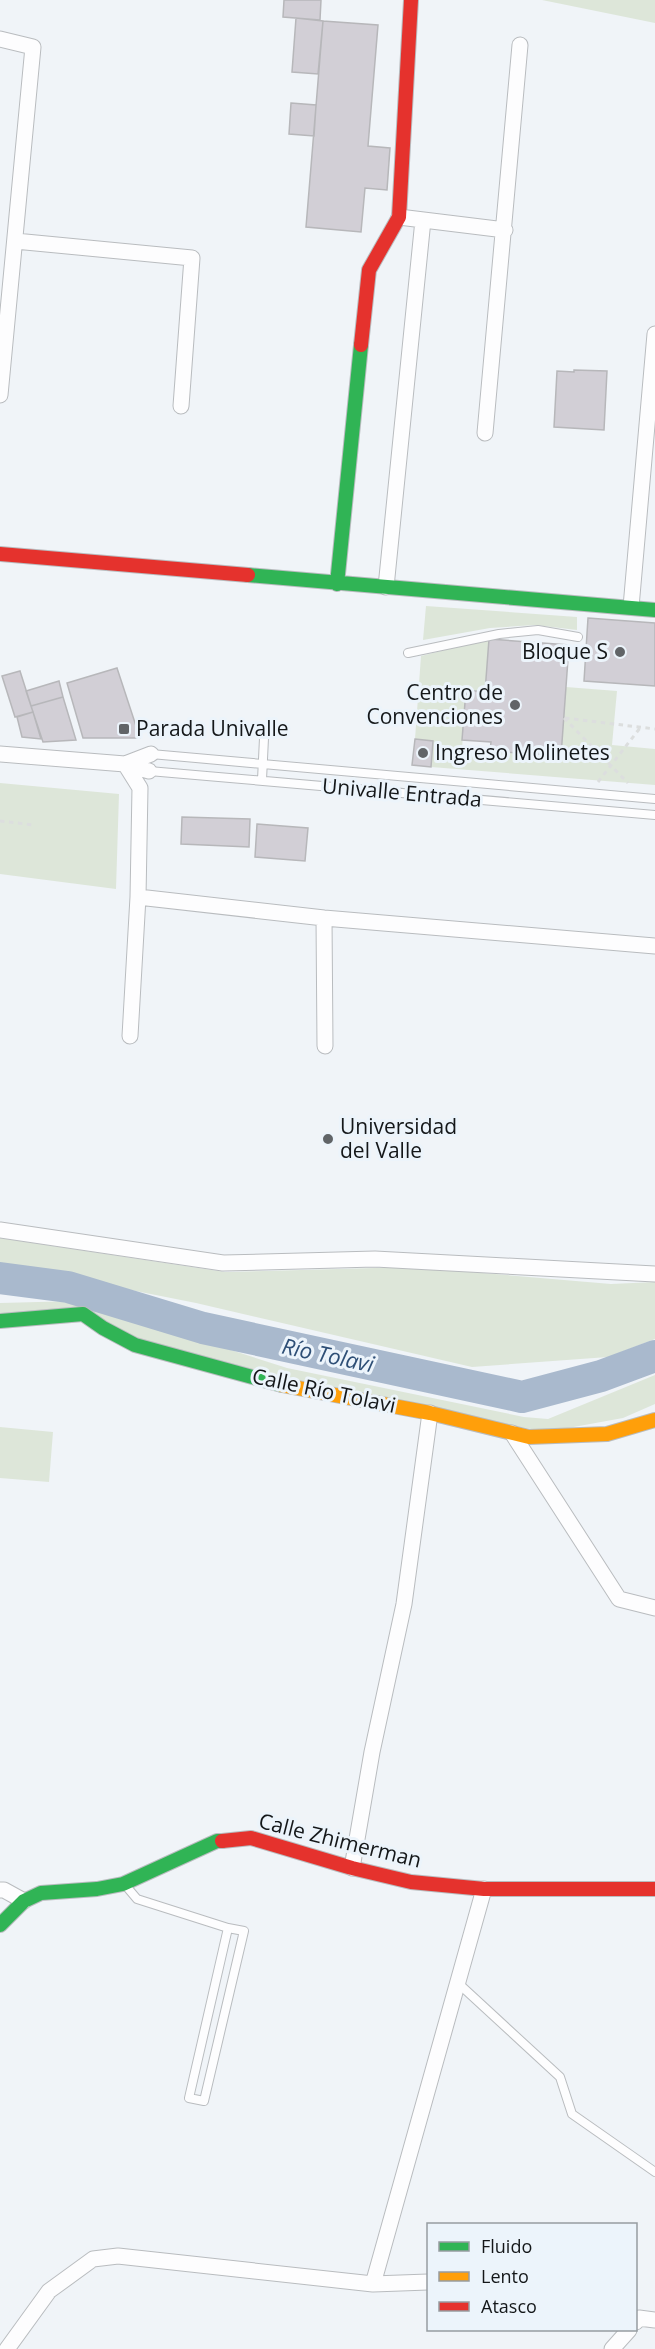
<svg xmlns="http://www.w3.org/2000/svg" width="655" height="2349" font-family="'Open Sans',sans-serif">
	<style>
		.green { fill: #dde6d9 }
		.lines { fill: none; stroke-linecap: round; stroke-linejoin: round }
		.river { stroke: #a9b9cd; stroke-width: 32 }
		.building { fill: #d2cfd6; stroke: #b7b7ba; stroke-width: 1.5 }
		.lane-casing { stroke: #b9bcbf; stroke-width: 10 }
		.street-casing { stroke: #b9bcbf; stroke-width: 17 }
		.fast-casing { stroke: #b9bcbf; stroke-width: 16 }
		.slow-casing { stroke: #b9bcbf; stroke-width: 16 }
		.jam-casing { stroke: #b9bcbf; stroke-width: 16 }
		.path { stroke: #dcdede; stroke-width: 3; stroke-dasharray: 4.5 4.5; stroke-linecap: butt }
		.lane { stroke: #fdfdfe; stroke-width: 8 }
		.street { stroke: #fdfdfe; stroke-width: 15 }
		.fast { stroke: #30b455; stroke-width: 14 }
		.slow { stroke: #ff9f0a; stroke-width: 14 }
		.jam { stroke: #e5322d; stroke-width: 14 }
		.poi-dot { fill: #616467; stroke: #ecf4fb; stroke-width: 2 }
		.labels { text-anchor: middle; stroke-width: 6; stroke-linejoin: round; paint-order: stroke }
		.poi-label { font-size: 21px; fill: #141719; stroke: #ecf4fb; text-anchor: start }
		.street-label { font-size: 21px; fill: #141719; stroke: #ecf4fb }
		.water-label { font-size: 22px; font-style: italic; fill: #2e4f76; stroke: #ecf4fb }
	</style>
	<rect width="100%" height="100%" fill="#f0f4f8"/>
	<!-- green -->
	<path class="green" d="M542,0H655V23Z
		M426,606L577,617V630L535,625L490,628L423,640Z
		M489,639L485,692L466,690L462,749L560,756L566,687L617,691L612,745L655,749V785L431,767L433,741L415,739L421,656Z
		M0,783L119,794L116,889L0,874Z
		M0,1238L225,1272L412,1267L611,1284L655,1282V1339L608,1357L472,1367L196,1303L0,1264Z
		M77,1301L287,1368L524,1417L548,1419L655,1375V1404L623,1418L546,1432L301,1382L136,1338L104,1320L0,1314V1303Z
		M0,1427L53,1432L49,1482L0,1478Z"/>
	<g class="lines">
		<!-- river -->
		<path class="river" d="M0,1278L68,1287L203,1328L522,1397L601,1376L655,1356"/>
	</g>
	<!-- building -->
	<path class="building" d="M284,0H321L320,20L283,17Z
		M296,18L323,21L318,74L292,72Z
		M323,21L378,25L368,146L390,148L387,190L365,188L361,232L306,227Z
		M291,103L316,105L314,136L289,134Z
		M574,370L607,371L604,430L554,427L557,371L574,372Z
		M588,618L655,623V686L584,681Z
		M489,639L569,645L561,756L490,751L491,742L462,740L466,690L485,692Z
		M117,668L140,738H83L67,683Z
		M20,671L33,712L15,717L2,676Z
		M59,681L63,697L31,706L26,691Z
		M63,697L76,740L43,742L31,706Z
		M33,712L41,739L22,737L17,717Z
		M415,739L433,741L431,767L412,765Z
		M182,817L250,819L249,847L181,844Z
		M257,824L308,828L305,861L255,857Z"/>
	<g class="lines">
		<!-- lane casing -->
		<g class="lane-casing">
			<path id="lane" d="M408,653L499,634L538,630L578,637
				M151,754L655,799
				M149,771L655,815
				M262,780L264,738
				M126,1886L137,1899L228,1928
				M228,1928L244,1931L204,2101L189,2098Z
				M458,1983L560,2077L572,2114L655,2172"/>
		</g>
		<!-- street casing -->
		<g class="street-casing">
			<path id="street" d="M0,39L33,47L0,395
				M399,217L505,230
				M15,241L192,258L181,406
				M485,433L520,45
				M386,587L423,220
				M631,607L655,334
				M0,754L125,764L149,771
				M125,764L140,788L138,897L130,1036
				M125,764L151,754
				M138,897L324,918L655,946
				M324,918L325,1046
				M0,1230L223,1263L375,1259L655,1274
				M512,1433L619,1599L655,1608
				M352,1868L372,1752L404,1604L430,1413
				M0,1890H4L24,1901
				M373,2284L484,1889
				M636,2322L639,2318L655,2320
				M7,2349L49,2291L93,2259L118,2256L373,2284L428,2282
				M612,2349L629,2330"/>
		</g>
		<!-- fast casing -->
		<g class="fast-casing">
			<path id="fast" d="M248,575L655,610
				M337,584L361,345
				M0,1321L83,1314L103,1328L135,1345L282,1385
				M0,1925L24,1901L41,1893L97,1889L123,1884L217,1841H222"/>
		</g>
		<!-- slow casing -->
		<g class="slow-casing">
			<path id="slow" d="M282,1385L430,1413L529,1437L607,1434L655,1420"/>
		</g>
		<!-- jam casing -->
		<g class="jam-casing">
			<path id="jam" d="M361,345L369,270L399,217L411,0
				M0,554L248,575
				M222,1841L251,1838L352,1868L411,1882L484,1889H655"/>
		</g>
		<!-- path -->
		<path class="path" d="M564,718L628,783
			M565,718L655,729
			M598,782L640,728
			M0,821L34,825"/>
		<!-- lane -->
		<use href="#lane" class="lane"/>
		<!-- street -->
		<use href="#street" class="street"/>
		<!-- fast -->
		<use href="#fast" class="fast"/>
		<!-- slow -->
		<use href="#slow" class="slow"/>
		<!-- jam -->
		<use href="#jam" class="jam"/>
	</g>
	<!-- markers -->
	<g class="poi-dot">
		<circle cx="620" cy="652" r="6"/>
		<circle cx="515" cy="705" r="6"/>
		<rect x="118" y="723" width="12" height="12" rx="3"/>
		<circle cx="423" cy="753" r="6"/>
		<circle cx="328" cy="1139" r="6"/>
	</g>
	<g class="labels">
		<!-- poi labels -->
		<g class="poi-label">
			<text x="608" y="659" text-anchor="end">Bloque S</text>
			<text x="503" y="700" text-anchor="end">Centro de<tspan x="503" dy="24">Convenciones</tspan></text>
			<text x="136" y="736">Parada Univalle</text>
			<text x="435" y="760">Ingreso Molinetes</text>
			<text x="340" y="1134">Universidad<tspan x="340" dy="24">del Valle</tspan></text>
		</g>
		<!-- street labels -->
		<g class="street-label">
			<text transform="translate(402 793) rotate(5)" y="7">Univalle Entrada</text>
			<text transform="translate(324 1391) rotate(12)" y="7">Calle Río Tolavi</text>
			<text transform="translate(340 1841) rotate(14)" y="7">Calle Zhimerman</text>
		</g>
		<!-- water labels -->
		<g class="water-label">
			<text transform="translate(328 1355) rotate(12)" y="8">Río Tolavi</text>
		</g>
	</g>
	<!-- legend -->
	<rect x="427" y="2223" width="210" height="108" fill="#ecf4fb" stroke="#969ca1" stroke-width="1.5"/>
	<rect x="439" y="2242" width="30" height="9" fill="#30b455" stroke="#969ca1" stroke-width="1.5"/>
	<text x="481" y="2253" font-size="18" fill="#141719">Fluido</text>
	<rect x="439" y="2272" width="30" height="9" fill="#ff9f0a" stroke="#969ca1" stroke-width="1.5"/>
	<text x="481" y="2283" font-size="18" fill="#141719">Lento</text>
	<rect x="439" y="2302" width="30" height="9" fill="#e5322d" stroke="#969ca1" stroke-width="1.5"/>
	<text x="481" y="2313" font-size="18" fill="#141719">Atasco</text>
</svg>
